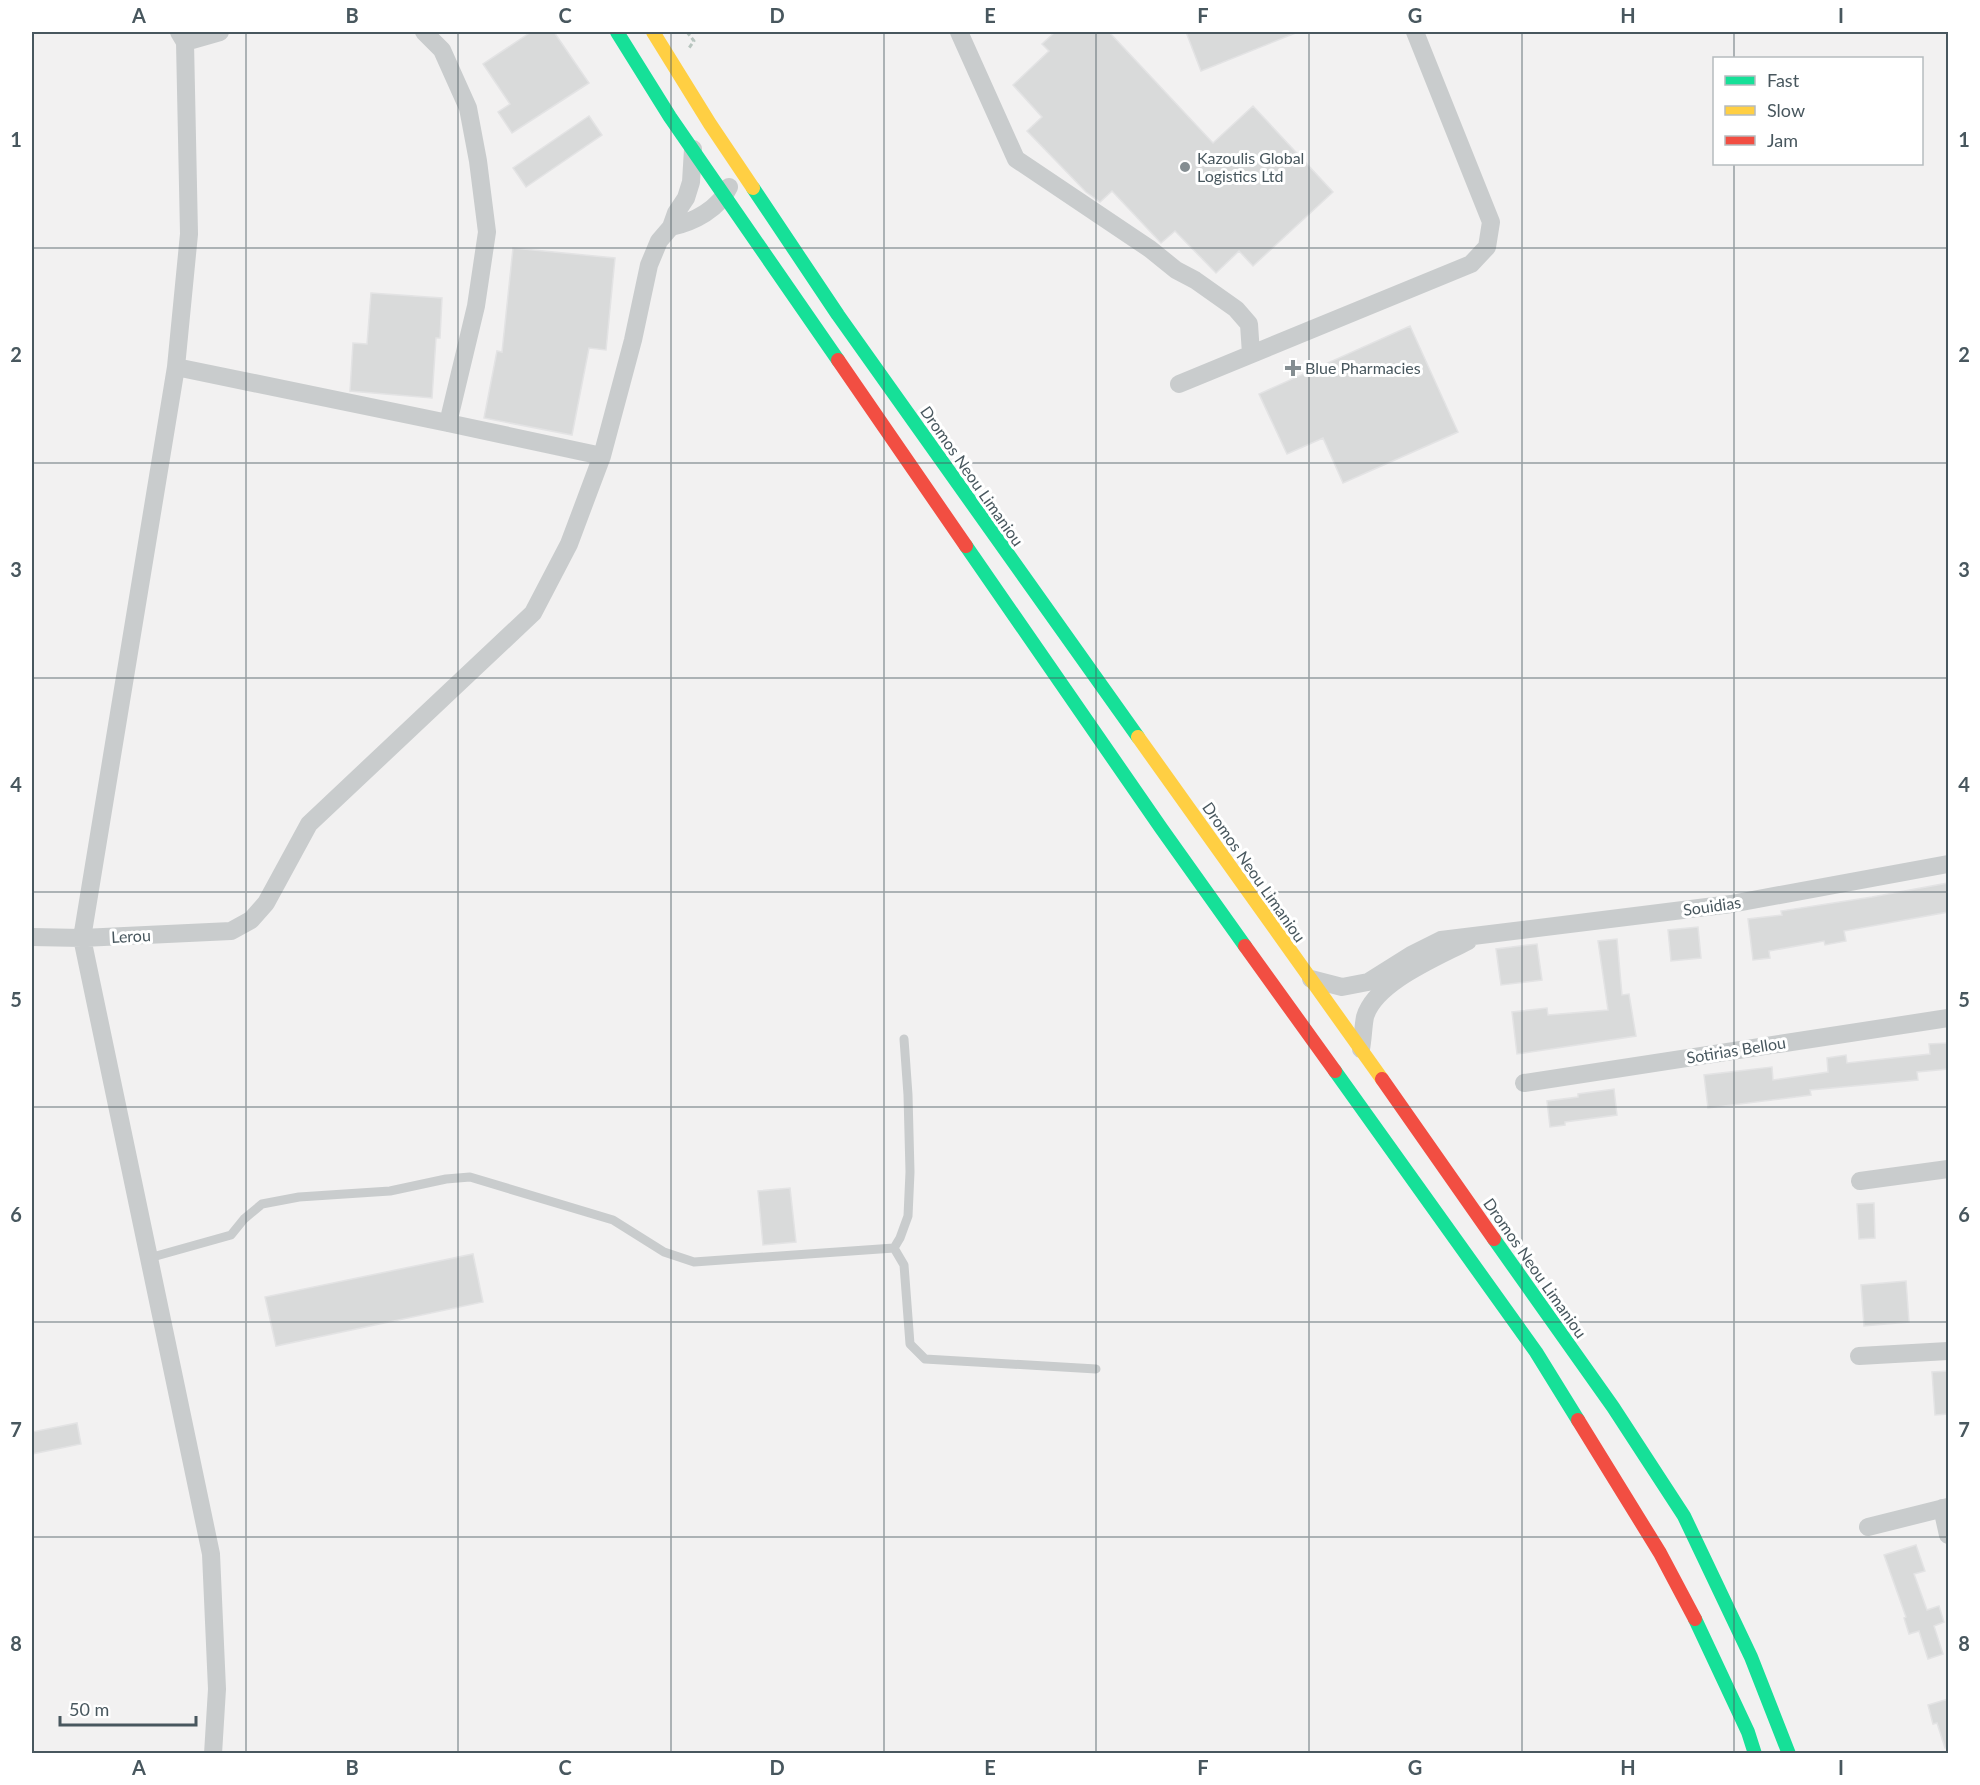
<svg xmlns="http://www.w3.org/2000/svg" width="1980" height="1785" font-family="Lato,sans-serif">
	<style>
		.building { fill: #d9dada; stroke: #e3e3e4; stroke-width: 1.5 }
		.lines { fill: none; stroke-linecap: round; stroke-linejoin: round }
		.path { stroke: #b8c5bf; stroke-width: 3; stroke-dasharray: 4.5 3; stroke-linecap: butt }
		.lane { stroke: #c9cccd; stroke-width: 9 }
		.street { stroke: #c9cccd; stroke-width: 18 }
		.fast { stroke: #16e098; stroke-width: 14 }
		.slow { stroke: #ffcf43; stroke-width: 14 }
		.jam { stroke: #f24e42; stroke-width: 14 }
		.grid { fill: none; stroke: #48575e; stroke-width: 1.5; stroke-opacity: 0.55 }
		.poi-dot { fill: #848d91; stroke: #fff; stroke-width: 2 }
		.labels { text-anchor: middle; stroke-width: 6; stroke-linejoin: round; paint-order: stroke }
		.poi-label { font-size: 16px; fill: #48575e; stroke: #fff; text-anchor: start }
		.street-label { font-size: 16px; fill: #48575e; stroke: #fff }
		.neatline { fill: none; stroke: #48575e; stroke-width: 2 }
		.grid-label { font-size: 20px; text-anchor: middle; font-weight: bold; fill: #48575e }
	</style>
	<rect width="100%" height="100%" fill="#f2f1f1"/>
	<!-- building -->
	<path class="building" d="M531,32H554L589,83L512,133L498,112L510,104L483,64Z
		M1055,32H1109L1213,143L1253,106L1333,192L1253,266L1239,251L1216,273L1175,231L1161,243L1112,191L1100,202L1086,192L1027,131L1042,117L1013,85L1049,51L1042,44Z
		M1186,32H1298L1201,71Z
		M589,116L602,135L526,187L513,168Z
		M513,248L615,258L606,350L589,348L572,435L484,418L497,351L502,352Z
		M371,293L442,298L440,338H436L432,398L350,391L353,343L367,344Z
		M1410,326L1458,432L1343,483L1323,438L1287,454L1259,394Z
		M1948,883V912L1844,931L1846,941L1825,945L1824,941L1769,951L1770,958L1753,960L1748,919L1782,915L1781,911L1872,897Z
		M1698,927L1701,958L1671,961L1668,930Z
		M1617,939L1622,995L1629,994L1636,1036L1517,1054L1512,1012L1547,1008L1548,1015L1608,1010L1598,941Z
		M1537,944L1542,980L1501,985L1496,949Z
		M1948,1043V1069L1917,1072L1918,1080L1810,1090L1811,1095L1708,1108L1704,1075L1772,1067L1773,1080L1828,1072L1827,1058L1846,1055L1847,1063L1930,1054L1929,1044Z
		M1614,1089L1617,1115L1565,1122V1125L1550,1127L1547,1101L1578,1097V1094Z
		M790,1188L796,1242L763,1245L758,1191Z
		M1874,1203L1875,1238L1859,1239L1857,1204Z
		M473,1254L483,1302L276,1346L265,1297Z
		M1906,1281L1909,1322L1864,1326L1861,1285Z
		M1948,1371V1414L1935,1415L1932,1372Z
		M77,1423L81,1444L32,1454V1432Z
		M1916,1545L1925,1571L1914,1574L1927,1610L1939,1606L1944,1622L1934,1626L1943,1654L1928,1659L1919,1631L1909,1634L1904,1618L1906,1617L1884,1555Z
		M1948,1699V1748H1945L1937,1723L1933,1724L1928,1705Z"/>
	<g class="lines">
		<!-- path -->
		<path class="path" d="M687,32L694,41L689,48"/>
		<!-- lane -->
		<path class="lane" d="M894,1248L904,1265L910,1344L925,1359L1096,1369
			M894,1248L900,1238L908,1216L910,1172L908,1095L904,1039
			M149,1258L231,1235L244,1219L262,1204L299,1197L390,1191L446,1179L470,1177L613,1220L664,1252L694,1262L894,1248"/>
		<!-- street -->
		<path class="street" d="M179,32L185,42L189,234L176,367L82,938L211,1554L217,1689L213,1754
			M424,32L442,50L468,108L478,161L487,232L476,306L448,423
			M959,32L1016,159L1150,249L1176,270L1195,280L1236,309L1249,324L1251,354
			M185,42L220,32
			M671,227C694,222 719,209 729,187
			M176,367L448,423L602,456
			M1179,384L1471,264L1487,247L1491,222L1415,32
			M32,937L82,938L231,931L251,920L266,903L309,824L533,613L569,544L602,456L633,340L649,265L659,241L671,227L676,213L686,198L691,182L693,149
			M1311,979L1342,987L1368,982L1411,955L1441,940L1731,904L1948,864
			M1361,1049C1363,1039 1363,1027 1365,1017C1375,982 1438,957 1468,941
			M1524,1083L1948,1018
			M1860,1181L1948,1169
			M1859,1356L1948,1351
			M1942,1508L1948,1535
			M1868,1527L1948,1507"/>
		<!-- fast -->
		<path class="fast" d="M617,32L670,117L838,360
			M753,188L838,315L1138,737
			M966,546L1161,828L1245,946
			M1335,1071L1536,1352L1578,1420
			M1494,1239L1613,1407L1684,1516L1751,1657L1789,1754
			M1695,1619L1748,1732L1755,1754"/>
		<!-- slow -->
		<path class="slow" d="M653,32L710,124L753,188
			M1138,737L1382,1079"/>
		<!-- jam -->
		<path class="jam" d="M838,360L966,546
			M1245,946L1335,1071
			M1382,1079L1494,1239
			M1578,1420L1660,1553L1695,1619"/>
	</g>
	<!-- grid -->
	<path class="grid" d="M246,32V1754M458,32V1754M671,32V1754M884,32V1754M1096,32V1754M1309,32V1754M1522,32V1754M1734,32V58M1734,164V1754M32,248H1948M32,463H1948M32,678H1948M32,892H1948M32,1107H1948M32,1322H1948M32,1537H1948"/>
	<!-- markers -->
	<g class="poi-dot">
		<circle cx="1185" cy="167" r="6"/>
		<path d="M1290 359h6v6h6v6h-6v6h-6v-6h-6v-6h6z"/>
	</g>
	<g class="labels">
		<!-- poi labels -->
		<g class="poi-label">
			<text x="1197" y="164">Kazoulis Global<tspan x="1197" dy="18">Logistics Ltd</tspan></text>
			<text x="1305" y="374">Blue Pharmacies</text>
		</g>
		<!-- street labels -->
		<g class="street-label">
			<text transform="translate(972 476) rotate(55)" y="6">Dromos Neou Limaniou</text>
			<text transform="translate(1254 872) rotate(55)" y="6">Dromos Neou Limaniou</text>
			<text transform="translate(1712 906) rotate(-8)" y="6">Souidias</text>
			<text transform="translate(131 936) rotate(-3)" y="6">Lerou</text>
			<text transform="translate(1736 1050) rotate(-9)" y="6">Sotirias Bellou</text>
			<text transform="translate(1535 1268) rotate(55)" y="6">Dromos Neou Limaniou</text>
		</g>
	</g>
	<!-- border -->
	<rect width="1980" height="1785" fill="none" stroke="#ffffff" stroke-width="66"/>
	<!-- legend -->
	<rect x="1713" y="57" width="210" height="108" fill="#ffffff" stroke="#b6bcbf" stroke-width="1.5"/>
	<rect x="1725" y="76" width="30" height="9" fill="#16e098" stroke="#b6bcbf" stroke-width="1.5"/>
	<text x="1767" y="87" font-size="18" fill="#48575e">Fast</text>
	<rect x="1725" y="106" width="30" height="9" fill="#ffcf43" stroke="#b6bcbf" stroke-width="1.5"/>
	<text x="1767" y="117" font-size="18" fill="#48575e">Slow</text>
	<rect x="1725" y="136" width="30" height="9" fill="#f24e42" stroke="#b6bcbf" stroke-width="1.5"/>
	<text x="1767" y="147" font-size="18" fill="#48575e">Jam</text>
	<!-- scale -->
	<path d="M60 1716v9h136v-9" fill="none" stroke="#48575e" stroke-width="3"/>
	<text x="69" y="1716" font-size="18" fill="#48575e" stroke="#ffffff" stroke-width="4.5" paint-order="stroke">50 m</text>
	<rect x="33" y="33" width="1914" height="1719" class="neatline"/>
	<g class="grid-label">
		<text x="139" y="23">A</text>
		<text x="352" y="23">B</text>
		<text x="565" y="23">C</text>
		<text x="777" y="23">D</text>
		<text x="990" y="23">E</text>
		<text x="1203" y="23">F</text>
		<text x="1415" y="23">G</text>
		<text x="1628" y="23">H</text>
		<text x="1841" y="23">I</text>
		<text x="16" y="147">1</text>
		<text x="1964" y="147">1</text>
		<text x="16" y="362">2</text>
		<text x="1964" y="362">2</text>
		<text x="16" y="577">3</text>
		<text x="1964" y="577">3</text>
		<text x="16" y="792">4</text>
		<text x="1964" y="792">4</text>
		<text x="16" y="1007">5</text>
		<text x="1964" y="1007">5</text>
		<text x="16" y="1222">6</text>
		<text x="1964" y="1222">6</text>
		<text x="16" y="1437">7</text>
		<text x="1964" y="1437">7</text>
		<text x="16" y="1651">8</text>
		<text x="1964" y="1651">8</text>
		<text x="139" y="1775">A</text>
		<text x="352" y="1775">B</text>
		<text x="565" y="1775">C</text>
		<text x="777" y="1775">D</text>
		<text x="990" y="1775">E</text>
		<text x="1203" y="1775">F</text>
		<text x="1415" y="1775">G</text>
		<text x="1628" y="1775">H</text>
		<text x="1841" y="1775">I</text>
	</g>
</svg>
